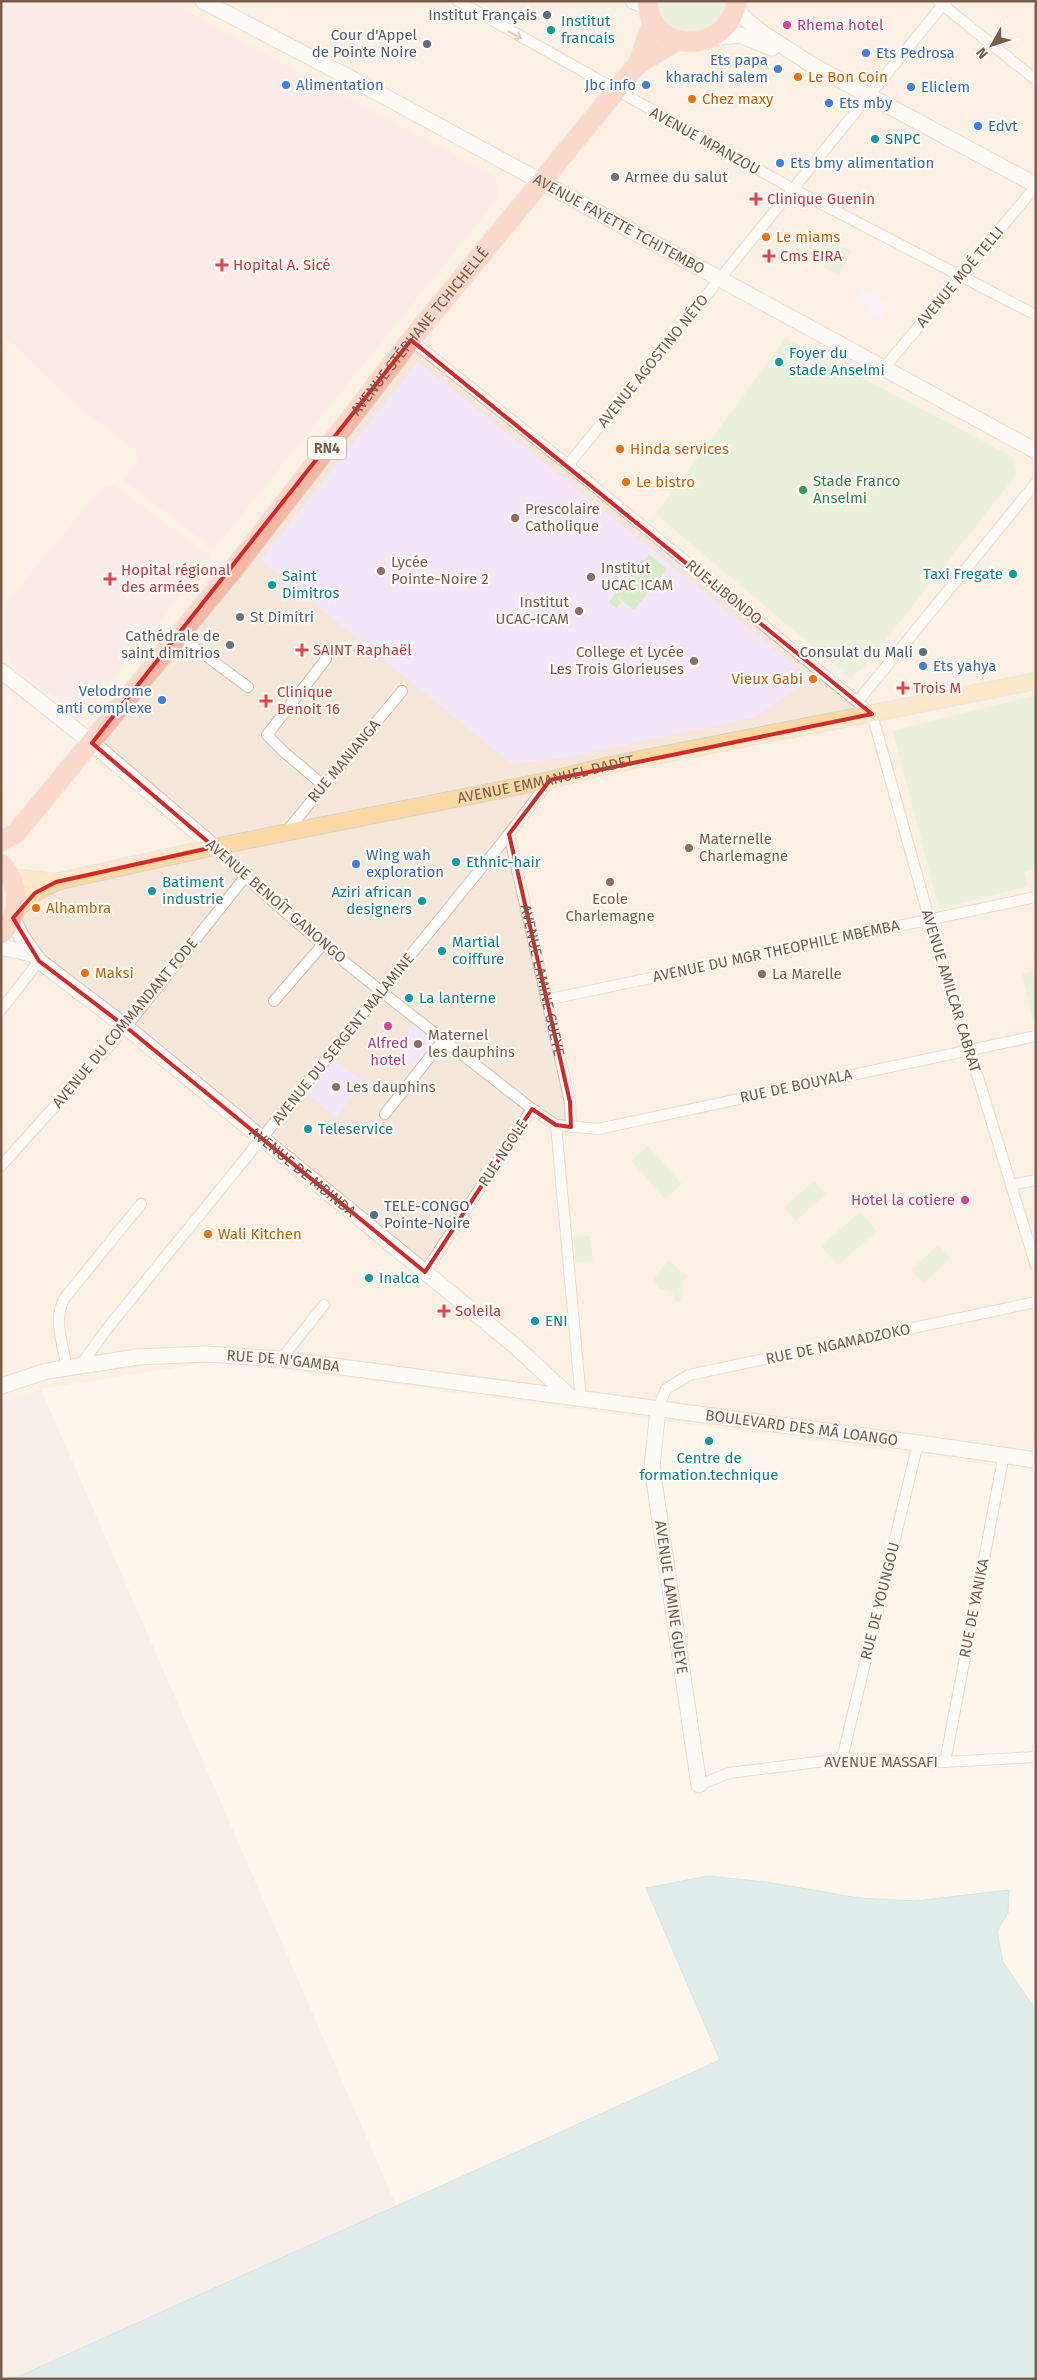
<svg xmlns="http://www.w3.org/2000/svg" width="1037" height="2380" font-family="'Fira Sans',sans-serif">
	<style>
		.residential { fill: #f5e8da }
		.commercial { fill: #fde8e0 }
		.industrial { fill: #efe9e4 }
		.education { fill: #f3e8fa }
		.medical { fill: #fbdfe3 }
		.green { fill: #d8ecc9 }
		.water { fill: #bfe3e8; stroke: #a5d3da }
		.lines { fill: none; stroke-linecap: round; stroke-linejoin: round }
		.street-casing { stroke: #d1beb0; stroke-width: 12 }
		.secondary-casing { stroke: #d6c0b0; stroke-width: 17 }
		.primary-casing { stroke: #dad1cd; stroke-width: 18 }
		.highway-casing { stroke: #dad1cd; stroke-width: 21 }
		.street { stroke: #fff; stroke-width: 10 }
		.secondary { stroke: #fff; stroke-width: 15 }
		.primary { stroke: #fbd9a5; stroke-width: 16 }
		.highway { stroke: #f7b7a3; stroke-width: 19 }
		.oneway { stroke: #af9d94 }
		.marked { fill: none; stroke: #d62828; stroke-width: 4; stroke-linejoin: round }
		.service-dot { fill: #5c6f8a; stroke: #fffaf3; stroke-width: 2 }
		.hotel-dot { fill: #d1479c; stroke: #fffaf3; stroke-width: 2 }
		.culture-dot { fill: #0f9aa8; stroke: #fffaf3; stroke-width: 2 }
		.shop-dot { fill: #3f7fe0; stroke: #fffaf3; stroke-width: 2 }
		.food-dot { fill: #e8710a; stroke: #fffaf3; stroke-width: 2 }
		.worship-dot { fill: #6b7280; stroke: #fffaf3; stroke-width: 2 }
		.health-dot { fill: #e0444e; stroke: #fffaf3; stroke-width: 2 }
		.leisure-dot { fill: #2e9e5b; stroke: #fffaf3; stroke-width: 2 }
		.education-dot { fill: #8d6e63; stroke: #fffaf3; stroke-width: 2 }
		.labels { text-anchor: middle; stroke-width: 4.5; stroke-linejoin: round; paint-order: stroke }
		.shield { fill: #fffaf3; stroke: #a28b7f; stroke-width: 1 }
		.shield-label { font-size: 14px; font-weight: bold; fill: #7a5c4d }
		.service-label { font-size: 15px; fill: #4e5e75; stroke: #fffaf3; text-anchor: end }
		.culture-label { font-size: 15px; fill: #0d838f; stroke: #fffaf3; text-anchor: start }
		.hotel-label { font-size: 15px; fill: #b23c85; stroke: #fffaf3; text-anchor: start }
		.shop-label { font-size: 15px; fill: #366cbe; stroke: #fffaf3; text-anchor: start }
		.food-label { font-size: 15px; fill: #c56008; stroke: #fffaf3; text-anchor: start }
		.street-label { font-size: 15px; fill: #7a5c4d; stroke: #fffaf3 }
		.worship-label { font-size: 15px; fill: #5b616d; stroke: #fffaf3; text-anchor: start }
		.health-label { font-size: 15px; fill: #be3a42; stroke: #fffaf3; text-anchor: start }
		.leisure-label { font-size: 15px; fill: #27864d; stroke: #fffaf3; text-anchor: start }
		.education-label { font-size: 15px; fill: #785e54; stroke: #fffaf3; text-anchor: start }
	</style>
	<rect width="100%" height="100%" fill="#fdf6ec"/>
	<!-- residential -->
	<path class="residential" d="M1,1H1036V1471L219,1361L41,1389L1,1403Z"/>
	<!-- commercial -->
	<path class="commercial" d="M1,685L66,732L9,797L1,791Z"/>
	<!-- industrial -->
	<path class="industrial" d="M41,1389L397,2207L13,2379H1V1403Z"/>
	<!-- education -->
	<path class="education" d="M861,287L889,303L881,319L868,312L869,308L854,300Z
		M418,362L679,571L811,680L755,717L568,757L512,764L261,560Z
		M414,1022L441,1041L416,1069L395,1047Z
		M334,1059L363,1082L336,1118L308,1093Z"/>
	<!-- medical -->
	<path class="medical" d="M1,1H167L494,176L499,197L214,549L123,480L138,462L135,450L75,404L1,333Z
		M114,485L211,557L84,716L15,669L1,642V617L8,601L77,518L104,486Z"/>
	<!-- green -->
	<path class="green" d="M651,1H732L711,34H673Z
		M828,239L851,251L839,275L823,267L824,264L817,260Z
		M786,338L1013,457L1017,474L864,667L850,678L656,514Z
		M649,554L667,569L634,610L619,598L622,594L618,598L622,602L616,608L609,602L621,587L625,590L622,587Z
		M1036,695V869L1024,872L1028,886L939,909L893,731Z
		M1036,971V1032L1022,974Z
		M648,1146L682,1184L665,1199L631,1161Z
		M814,1181L826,1194L796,1221L784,1207Z
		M860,1212L877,1231L838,1265L821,1246Z
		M590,1235L593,1261L576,1263L573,1237Z
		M938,1245L950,1258L924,1283L911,1270Z
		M669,1261L688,1277L682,1281L683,1290L680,1301H675L672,1292L659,1289L653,1278Z"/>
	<!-- water -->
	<path class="water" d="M708,1876L766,1882L859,1898L915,1901L1009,1890L1008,1913L997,1931L1003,1962L1036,2010V2379H13L720,2060L646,1888Z"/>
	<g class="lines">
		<!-- street casing -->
		<g class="street-casing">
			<g id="street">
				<path d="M458,1L793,189L1036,315"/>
				<path d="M939,2L1036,80"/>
				<path d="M411,340L568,465L872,714L929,918L1036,1266"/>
				<path d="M884,368L1036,186"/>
				<path d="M568,465L946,1"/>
				<path d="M178,635L248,687"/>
				<path d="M858,701L1036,483"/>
				<path d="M323,785L284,752L267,735L326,659"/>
				<path d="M286,832L402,691"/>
				<path id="s1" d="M509,834L570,1102L571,1127"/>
				<path d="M214,847C312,942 424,1024 532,1109L556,1125L598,1129L1036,1036"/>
				<path d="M546,1000L1036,897"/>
				<path d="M274,1001L324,943"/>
				<path d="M1,1010L39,961"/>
				<path d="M385,1114L444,1039"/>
				<path d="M556,1125L581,1400"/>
				<path d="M1,1166L126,1027L245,877"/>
				<path d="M1011,1185L1036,1180"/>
				<path d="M425,1272L532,1109"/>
				<path d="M281,1359L324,1305"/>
				<path d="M79,1367L110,1325L509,834L550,780"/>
				<path d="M67,1368C63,1346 53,1320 64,1299L141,1204"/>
				<path d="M658,1409L666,1389L689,1375L1036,1302"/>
				<path d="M842,1759L918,1443"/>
				<path d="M945,1762L1004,1454"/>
				<path d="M699,1785L729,1773L842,1759L945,1762L1036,1757"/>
			</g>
		</g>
		<!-- secondary casing -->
		<g class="secondary-casing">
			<g id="secondary">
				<path id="s2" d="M203,1L371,89L1036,451"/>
				<path d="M633,1L648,7"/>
				<path d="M735,10L761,32L812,65L1036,185"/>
				<path d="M711,38L740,35L772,48"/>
				<path d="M1,671L92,743L214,847"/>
				<path id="s3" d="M13,918L21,936L39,961L126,1027L425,1272L515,1346L568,1395"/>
				<path d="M1,947L32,954"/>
				<path id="s4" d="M1,1386L47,1371L138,1357L207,1354L281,1359L918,1443L1036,1460"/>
				<path id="s5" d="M658,1409L652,1467L699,1785"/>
			</g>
		</g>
		<!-- primary casing -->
		<g class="primary-casing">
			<g id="primary">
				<path d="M12,877L56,882"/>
				<path id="s6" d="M15,911L35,893L56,882L214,847L550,780L610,765L1036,681"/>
			</g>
		</g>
		<!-- highway casing -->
		<g class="highway-casing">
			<g id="highway">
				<path d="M647,1C651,55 728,56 737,1"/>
				<path d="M638,64L653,21"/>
				<path id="s7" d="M1,841L16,833L232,571L411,340L638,64L678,40"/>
				<path d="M1,864C21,884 21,914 1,934"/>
			</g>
		</g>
		<!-- street -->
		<use href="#street" class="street"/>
		<!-- secondary -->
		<use href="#secondary" class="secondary"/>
		<!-- primary -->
		<use href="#primary" class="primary"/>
		<!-- highway -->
		<use href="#highway" class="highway"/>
	</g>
	<!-- one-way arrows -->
	<defs><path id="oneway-shaft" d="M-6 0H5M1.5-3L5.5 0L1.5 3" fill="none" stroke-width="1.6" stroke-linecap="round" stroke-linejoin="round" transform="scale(1.25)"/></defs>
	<use class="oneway" href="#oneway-shaft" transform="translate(515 35) rotate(29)"/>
	<!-- marked area -->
	<path d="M0 0H1037V2380H0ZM411,340L872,714L550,780L509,834L570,1102L571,1127L556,1125L532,1109L425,1272L126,1027L39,961L13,918L35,893L56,882L214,847L92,743Z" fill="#fdf6ec" fill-opacity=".55" fill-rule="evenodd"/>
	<path class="marked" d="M411,340L872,714L550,780L509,834L570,1102L571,1127L556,1125L532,1109L425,1272L126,1027L39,961L13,918L35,893L56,882L214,847L92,743Z"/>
	<!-- markers -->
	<g class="service-dot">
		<circle cx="547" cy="15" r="5"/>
		<circle cx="427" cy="44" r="5"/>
		<circle cx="923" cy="652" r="5"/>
		<circle cx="374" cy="1215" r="5"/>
	</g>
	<g class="hotel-dot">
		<circle cx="787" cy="25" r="5"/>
		<circle cx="388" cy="1026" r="5"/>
		<circle cx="965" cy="1200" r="5"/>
	</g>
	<g class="culture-dot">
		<circle cx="551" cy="30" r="5"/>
		<circle cx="875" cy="139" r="5"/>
		<circle cx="779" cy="362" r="5"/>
		<circle cx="1013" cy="574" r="5"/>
		<circle cx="272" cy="585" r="5"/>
		<circle cx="456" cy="862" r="5"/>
		<circle cx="152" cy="891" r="5"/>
		<circle cx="422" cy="901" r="5"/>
		<circle cx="442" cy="951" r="5"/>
		<circle cx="409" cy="998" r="5"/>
		<circle cx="308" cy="1129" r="5"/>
		<circle cx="369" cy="1278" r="5"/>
		<circle cx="535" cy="1321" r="5"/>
		<circle cx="709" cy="1441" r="5"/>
	</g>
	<g class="shop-dot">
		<circle cx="866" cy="53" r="5"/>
		<circle cx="778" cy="69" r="5"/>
		<circle cx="286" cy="85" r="5"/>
		<circle cx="646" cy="85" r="5"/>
		<circle cx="911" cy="87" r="5"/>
		<circle cx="829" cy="103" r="5"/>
		<circle cx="978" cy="126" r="5"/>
		<circle cx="780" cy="163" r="5"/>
		<circle cx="923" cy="666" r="5"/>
		<circle cx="162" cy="700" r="5"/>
		<circle cx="356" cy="864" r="5"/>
	</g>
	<g class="food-dot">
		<circle cx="798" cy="77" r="5"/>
		<circle cx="692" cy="99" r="5"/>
		<circle cx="766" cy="237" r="5"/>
		<circle cx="620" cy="449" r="5"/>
		<circle cx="626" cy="482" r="5"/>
		<circle cx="813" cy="679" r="5"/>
		<circle cx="36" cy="908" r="5"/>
		<circle cx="85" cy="973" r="5"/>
		<circle cx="208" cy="1234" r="5"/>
	</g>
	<g class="worship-dot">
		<circle cx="615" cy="177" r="5"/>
		<circle cx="240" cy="617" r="5"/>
		<circle cx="230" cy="645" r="5"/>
	</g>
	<g class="health-dot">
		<path d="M753.5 191.5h5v5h5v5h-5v5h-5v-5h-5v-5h5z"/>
		<path d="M766.5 248.5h5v5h5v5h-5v5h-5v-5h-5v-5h5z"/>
		<path d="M219.5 257.5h5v5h5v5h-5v5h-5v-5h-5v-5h5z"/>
		<path d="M107.5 571.5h5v5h5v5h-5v5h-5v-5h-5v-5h5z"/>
		<path d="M299.5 642.5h5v5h5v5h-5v5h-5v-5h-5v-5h5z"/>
		<path d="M900.5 680.5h5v5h5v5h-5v5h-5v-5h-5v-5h5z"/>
		<path d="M263.5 693.5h5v5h5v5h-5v5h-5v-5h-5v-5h5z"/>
		<path d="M441.5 1303.5h5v5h5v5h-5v5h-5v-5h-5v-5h5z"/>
	</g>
	<circle class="leisure-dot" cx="803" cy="490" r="5"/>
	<g class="education-dot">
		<circle cx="515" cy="518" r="5"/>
		<circle cx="381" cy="571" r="5"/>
		<circle cx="591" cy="577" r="5"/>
		<circle cx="579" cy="611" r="5"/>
		<circle cx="694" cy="661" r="5"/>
		<circle cx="689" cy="848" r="5"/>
		<circle cx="610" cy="882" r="5"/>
		<circle cx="762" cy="974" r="5"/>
		<circle cx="418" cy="1044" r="5"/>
		<circle cx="336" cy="1087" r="5"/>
	</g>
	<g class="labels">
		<!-- shield labels -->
		<rect class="shield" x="308" y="436.5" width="38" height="23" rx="4"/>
		<g class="shield-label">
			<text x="327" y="453">RN4</text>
		</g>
		<!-- service labels -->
		<g class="service-label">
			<text x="537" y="20">Institut Français</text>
			<text x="417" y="40">Cour d'Appel<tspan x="417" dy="17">de Pointe Noire</tspan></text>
			<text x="913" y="657">Consulat du Mali</text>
			<text x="384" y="1211" text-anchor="start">TELE-CONGO<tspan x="384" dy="17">Pointe-Noire</tspan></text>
		</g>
		<!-- culture labels -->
		<g class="culture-label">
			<text x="561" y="26">Institut<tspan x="561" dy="17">francais</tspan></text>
			<text x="885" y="144">SNPC</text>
			<text x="789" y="358">Foyer du<tspan x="789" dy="17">stade Anselmi</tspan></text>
			<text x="1003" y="579" text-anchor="end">Taxi Fregate</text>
			<text x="282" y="581">Saint<tspan x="282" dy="17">Dimitros</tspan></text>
			<text x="466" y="867">Ethnic-hair</text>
			<text x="162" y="887">Batiment<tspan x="162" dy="17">industrie</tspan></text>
			<text x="412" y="897" text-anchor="end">Aziri african<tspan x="412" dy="17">designers</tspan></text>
			<text x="452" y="947">Martial<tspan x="452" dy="17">coiffure</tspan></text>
			<text x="419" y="1003">La lanterne</text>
			<text x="318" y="1134">Teleservice</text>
			<text x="379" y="1283">Inalca</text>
			<text x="545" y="1326">ENI</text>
			<text x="709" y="1463" text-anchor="middle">Centre de<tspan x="709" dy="17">formation.technique</tspan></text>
		</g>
		<!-- hotel labels -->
		<g class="hotel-label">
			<text x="797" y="30">Rhema hotel</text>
			<text x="388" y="1048" text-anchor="middle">Alfred<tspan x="388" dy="17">hotel</tspan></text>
			<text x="955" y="1205" text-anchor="end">Hotel la cotiere</text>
		</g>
		<!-- shop labels -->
		<g class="shop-label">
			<text x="876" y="58">Ets Pedrosa</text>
			<text x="768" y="65" text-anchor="end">Ets papa<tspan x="768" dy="17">kharachi salem</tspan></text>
			<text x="296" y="90">Alimentation</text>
			<text x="636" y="90" text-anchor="end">Jbc info</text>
			<text x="921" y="92">Eliclem</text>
			<text x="839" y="108">Ets mby</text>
			<text x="988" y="131">Edvt</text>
			<text x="790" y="168">Ets bmy alimentation</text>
			<text x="933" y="671">Ets yahya</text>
			<text x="152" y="696" text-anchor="end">Velodrome<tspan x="152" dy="17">anti complexe</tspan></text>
			<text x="366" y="860">Wing wah<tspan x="366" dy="17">exploration</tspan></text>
		</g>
		<!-- food labels -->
		<g class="food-label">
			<text x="808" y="82">Le Bon Coin</text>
			<text x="702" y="104">Chez maxy</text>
			<text x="776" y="242">Le miams</text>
			<text x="630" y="454">Hinda services</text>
			<text x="636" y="487">Le bistro</text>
			<text x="803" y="684" text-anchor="end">Vieux Gabi</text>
			<text x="46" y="913">Alhambra</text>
			<text x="95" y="978">Maksi</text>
			<text x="218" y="1239">Wali Kitchen</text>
		</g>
		<!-- street labels -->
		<g class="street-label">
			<text transform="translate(705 141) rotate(29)" y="5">AVENUE MPANZOU</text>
			<text dy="5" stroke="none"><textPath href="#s2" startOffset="472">AVENUE FAYETTE TCHITEMBO</textPath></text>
			<text transform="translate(960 277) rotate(-50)" y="5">AVENUE MOÉ TELLI</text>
			<text dy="5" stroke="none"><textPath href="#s7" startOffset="661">AVENUE STÉPHANE TCHICHELLÉ</textPath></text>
			<text transform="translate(653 361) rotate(-51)" y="5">AVENUE AGOSTINO NÉTO</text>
			<text transform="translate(724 592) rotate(39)" y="5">RUE LIBONDO</text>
			<text transform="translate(344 761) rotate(-50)" y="5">RUE MANIANGA</text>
			<text dy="5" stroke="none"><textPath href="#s6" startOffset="551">AVENUE EMMANUEL DADET</textPath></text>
			<text transform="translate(276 901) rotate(41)" y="5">AVENUE BENOÎT GANONGO</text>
			<text transform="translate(776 951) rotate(-12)" y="5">AVENUE DU MGR THEOPHILE MBEMBA</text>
			<text dy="5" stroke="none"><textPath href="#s1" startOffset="150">AVENUE LAMINE GUEYE</textPath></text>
			<text transform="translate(951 991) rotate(73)" y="5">AVENUE AMILCAR CABRAT</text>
			<text transform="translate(125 1023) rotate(-50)" y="5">AVENUE DU COMMANDANT FODE</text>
			<text transform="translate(343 1039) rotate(-51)" y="5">AVENUE DU SERGENT MALAMINE</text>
			<text transform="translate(796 1086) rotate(-12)" y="5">RUE DE BOUYALA</text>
			<text transform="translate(503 1153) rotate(-57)" y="5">RUE NGOLE</text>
			<text dy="5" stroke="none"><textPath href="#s3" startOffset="388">AVENUE DE MBINDA</textPath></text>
			<text transform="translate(838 1344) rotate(-12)" y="5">RUE DE NGAMADZOKO</text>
			<text dy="5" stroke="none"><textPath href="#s4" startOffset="286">RUE DE N'GAMBA</textPath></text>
			<text dy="5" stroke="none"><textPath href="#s4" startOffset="809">BOULEVARD DES MÂ LOANGO</textPath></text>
			<text dy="5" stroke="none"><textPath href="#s5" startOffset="190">AVENUE LAMINE GUEYE</textPath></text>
			<text transform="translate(880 1601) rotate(-76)" y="5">RUE DE YOUNGOU</text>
			<text transform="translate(974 1608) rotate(-79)" y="5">RUE DE YANIKA</text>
			<text x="881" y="1767">AVENUE MASSAFI</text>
		</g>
		<!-- worship labels -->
		<g class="worship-label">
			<text x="625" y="182">Armee du salut</text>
			<text x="250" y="622">St Dimitri</text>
			<text x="220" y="641" text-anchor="end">Cathédrale de<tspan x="220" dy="17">saint dimitrios</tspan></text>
		</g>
		<!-- health labels -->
		<g class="health-label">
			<text x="767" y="204">Clinique Guenin</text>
			<text x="780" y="261">Cms EIRA</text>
			<text x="233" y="270">Hopital A. Sicé</text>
			<text x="121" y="575">Hopital régional<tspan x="121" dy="17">des armées</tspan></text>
			<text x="313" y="655">SAINT Raphaël</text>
			<text x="913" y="693">Trois M</text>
			<text x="277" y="697">Clinique<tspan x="277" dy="17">Benoit 16</tspan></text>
			<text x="455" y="1316">Soleila</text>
		</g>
		<!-- leisure labels -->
		<g class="leisure-label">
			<text x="813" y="486">Stade Franco<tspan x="813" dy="17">Anselmi</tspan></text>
		</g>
		<!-- education labels -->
		<g class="education-label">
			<text x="525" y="514">Prescolaire<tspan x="525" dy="17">Catholique</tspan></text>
			<text x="391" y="567">Lycée<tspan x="391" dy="17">Pointe-Noire 2</tspan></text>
			<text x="601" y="573">Institut<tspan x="601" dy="17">UCAC ICAM</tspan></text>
			<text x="569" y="607" text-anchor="end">Institut<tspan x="569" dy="17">UCAC-ICAM</tspan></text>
			<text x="684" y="657" text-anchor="end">College et Lycée<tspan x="684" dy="17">Les Trois Glorieuses</tspan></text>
			<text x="699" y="844">Maternelle<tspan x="699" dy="17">Charlemagne</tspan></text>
			<text x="610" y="904" text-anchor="middle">Ecole<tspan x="610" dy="17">Charlemagne</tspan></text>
			<text x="772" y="979">La Marelle</text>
			<text x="428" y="1040">Maternel<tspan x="428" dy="17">les dauphins</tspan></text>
			<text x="346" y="1092">Les dauphins</text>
		</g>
	</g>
	<!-- border -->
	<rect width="1037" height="2380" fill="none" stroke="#7a5c4d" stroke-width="5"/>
	<!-- north arrow -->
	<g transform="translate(992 45) rotate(231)" stroke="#fffaf3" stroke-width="4" paint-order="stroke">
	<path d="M0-4L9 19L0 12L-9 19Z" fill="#7a5c4d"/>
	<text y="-8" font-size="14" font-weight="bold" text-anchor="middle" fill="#7a5c4d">N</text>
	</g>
</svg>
